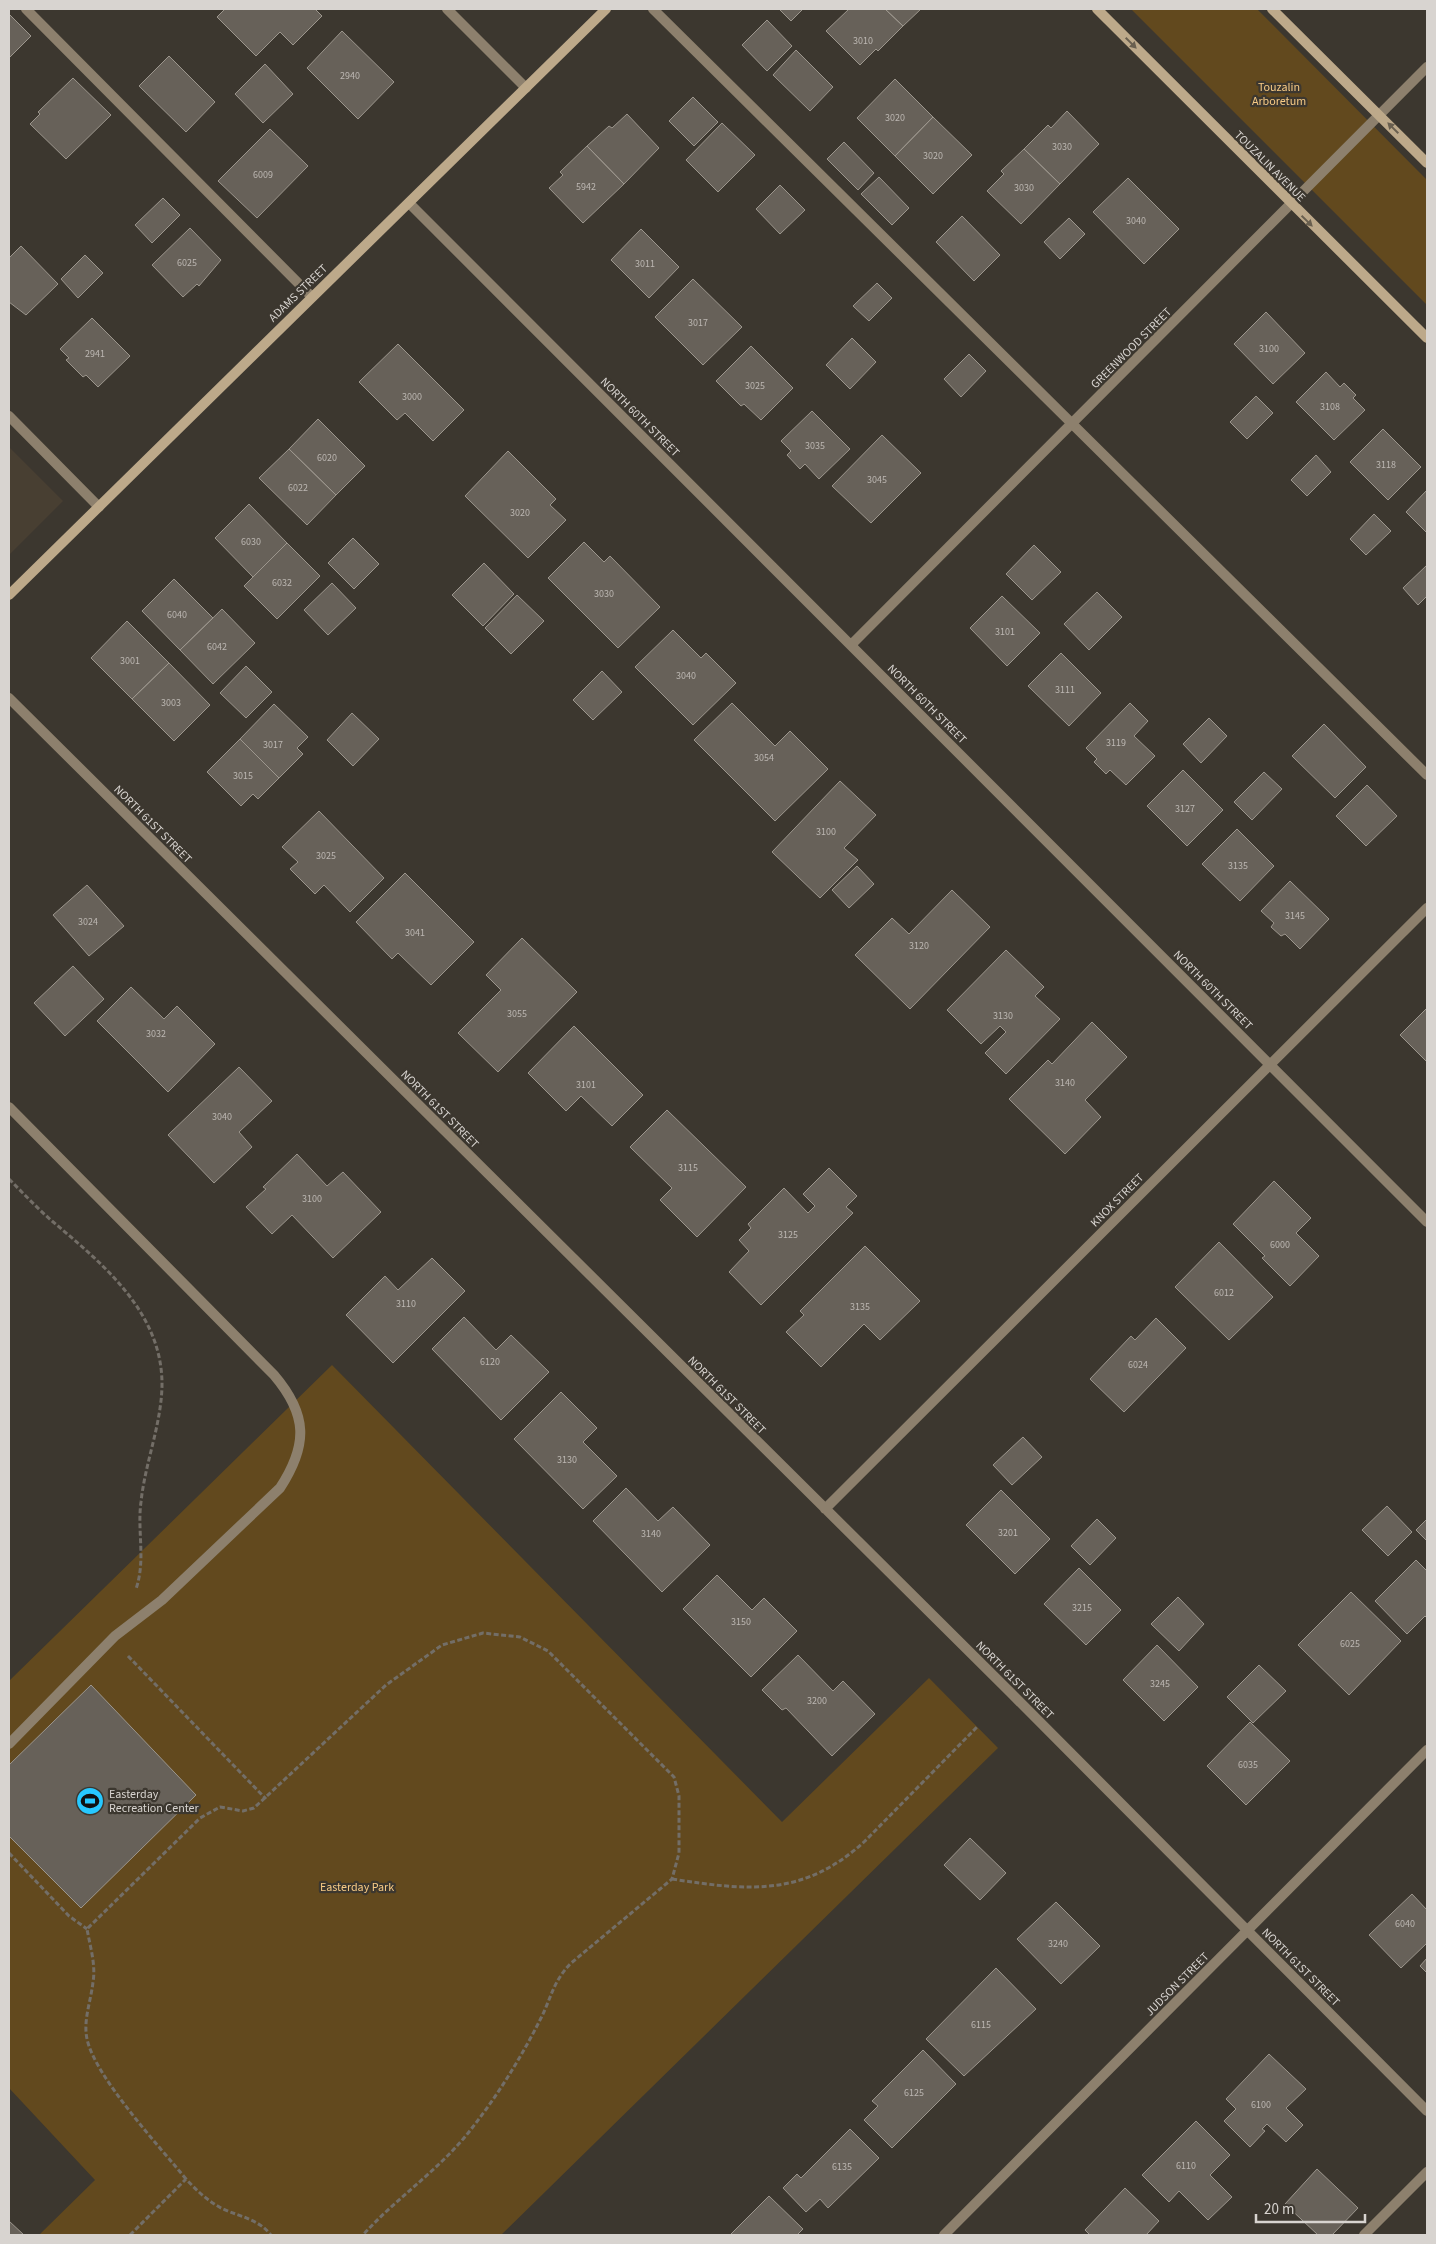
<svg xmlns="http://www.w3.org/2000/svg" width="1436" height="2244" font-family="'Source Sans 3',sans-serif">
	<style>
		.built { fill: #483f32 }
		.green { fill: #62491e }
		.building { fill: #676159; stroke: #9c968d }
		.lines { fill: none; stroke-linecap: round; stroke-linejoin: round }
		.path { stroke: #736e67; stroke-width: 3; stroke-dasharray: 5 2.5; stroke-linecap: butt }
		.service { stroke: #8d806d; stroke-width: 10 }
		.minor { stroke: #8d806d; stroke-width: 10 }
		.secondary { stroke: #bda98a; stroke-width: 10 }
		.oneway { fill: #695f4f }
		.labels { text-anchor: middle; stroke-width: 4.5; stroke-linejoin: round; paint-order: stroke }
		.number-label { font-size: 10px; fill: #bcb7b2 }
		.park-label { font-size: 12px; fill: #f7ca85; stroke: #3c372f }
		.street-label { font-size: 12px; fill: #d8d4d0; stroke: #3c372f }
		.poi-label { font-size: 12px; fill: #d8d4d0; stroke: #3c372f; text-anchor: start }
	</style>
	<rect width="100%" height="100%" fill="#3c372f"/>
	<!-- built -->
	<path class="built" d="M9,447L63,501L9,555Z"/>
	<!-- green -->
	<path class="green" d="M1131,9H1257L1427,180V305Z
		M332,1365L782,1822L929,1678L998,1748L501,2235H39L95,2180L9,2088V1681Z"/>
	<!-- building -->
	<path class="building" d="M225,9H315L322,16L293,45L280,32L256,56L217,17Z
		M779,9H803L791,21Z
		M849,9H885L903,26L878,51L876,49L860,65L826,31Z
		M885,9H921L903,26Z
		M9,14L31,36L9,58Z
		M767,20L792,46L767,71L742,45Z
		M342,31L394,82L358,119L307,68Z
		M796,50L833,87L810,111L773,75Z
		M169,56L215,102L186,132L139,86Z
		M265,64L293,94L263,123L235,94Z
		M73,78L111,115L66,159L30,124L40,114L38,112Z
		M895,79L933,117L895,156L857,118Z
		M693,97L718,122L694,146L669,121Z
		M1067,111L1099,144L1060,184L1024,149L1048,125L1051,128Z
		M627,114L659,148L624,184L587,146L609,126L612,128Z
		M933,117L972,155L933,194L895,156Z
		M722,123L755,155L718,192L686,160Z
		M270,129L308,166L257,218L218,181Z
		M844,142L874,173L858,190L827,159Z
		M587,146L624,184L583,223L549,188L563,175L560,172Z
		M1024,149L1060,184L1021,224L987,191L1004,174L1001,171Z
		M879,177L909,208L892,225L861,194Z
		M1128,178L1179,229L1144,264L1093,212Z
		M780,185L805,210L780,234L756,209Z
		M163,198L180,215L152,243L135,225Z
		M962,216L1000,255L974,281L936,242Z
		M1069,218L1085,234L1060,259L1044,242Z
		M190,228L221,260L199,286L197,284L183,297L152,265Z
		M641,229L679,267L649,298L611,260Z
		M21,246L58,284L26,315L9,302V258Z
		M85,255L103,273L78,298L61,279Z
		M693,279L742,327L703,365L655,317Z
		M877,283L892,298L869,321L853,306Z
		M1266,312L1305,353L1273,384L1234,344Z
		M92,318L130,356L98,387L86,375L83,377L66,360L69,358L60,349Z
		M852,338L876,362L850,389L826,365Z
		M398,344L464,410L433,441L405,413L397,420L359,382Z
		M751,346L793,388L761,420L744,404L741,406L716,381Z
		M969,354L986,371L961,397L944,379Z
		M1326,372L1340,387L1344,383L1356,395L1353,398L1365,410L1334,440L1296,402Z
		M1256,396L1273,413L1247,439L1230,422Z
		M812,411L850,449L819,479L805,464L800,469L787,455L791,451L781,441Z
		M318,419L365,466L336,495L289,449Z
		M1383,429L1421,467L1388,500L1350,462Z
		M882,435L921,473L871,523L832,486Z
		M289,449L336,495L307,525L259,478Z
		M508,451L556,499L550,505L566,520L528,558L465,496Z
		M1316,455L1331,472L1307,496L1291,480Z
		M1427,490V533L1406,512Z
		M249,504L287,543L253,577L215,538Z
		M1374,514L1391,531L1366,555L1350,539Z
		M353,538L379,564L354,589L328,563Z
		M584,542L604,562L610,556L660,607L618,648L548,578Z
		M287,543L320,576L277,619L244,586Z
		M1034,545L1061,572L1032,600L1006,574Z
		M484,563L514,594L483,626L452,595Z
		M1427,565V596L1418,605L1403,588Z
		M174,579L213,618L180,650L142,611Z
		M332,583L356,608L328,635L304,610Z
		M1097,592L1122,617L1089,650L1064,624Z
		M517,595L544,621L511,654L485,628Z
		M1002,596L1040,633L1007,666L970,628Z
		M222,609L255,643L213,684L180,650Z
		M127,621L169,663L132,699L91,658Z
		M673,630L701,658L706,653L736,683L693,725L635,667Z
		M1061,653L1101,693L1069,726L1028,686Z
		M169,663L210,705L174,741L132,699Z
		M246,666L272,692L246,718L220,693Z
		M602,671L622,692L593,720L573,700Z
		M732,703L775,746L790,731L828,769L775,821L694,740Z
		M1130,703L1148,721L1134,736L1155,756L1126,785L1110,770L1106,774L1094,762L1097,759L1086,748Z
		M274,704L308,737L297,748L303,754L279,778L240,739Z
		M352,713L379,739L353,766L327,740Z
		M1209,718L1227,736L1201,763L1183,744Z
		M1324,724L1366,767L1335,798L1292,756Z
		M240,739L279,778L258,799L253,794L241,806L207,772Z
		M1183,770L1223,810L1187,846L1147,806Z
		M1264,772L1282,789L1252,820L1234,802Z
		M840,781L876,815L844,848L858,860L820,898L772,852Z
		M1367,785L1397,816L1366,846L1336,816Z
		M319,811L384,878L350,912L324,885L315,894L290,869L298,862L282,847Z
		M1237,829L1274,866L1240,901L1202,864Z
		M857,866L874,884L849,908L832,890Z
		M405,873L474,942L431,985L398,953L392,959L356,922Z
		M1290,881L1329,919L1300,949L1285,934L1281,936L1271,927L1274,923L1261,911Z
		M87,885L124,926L89,956L53,915Z
		M952,890L990,927L910,1009L855,955L892,918L909,934Z
		M522,938L577,992L498,1072L458,1033L501,990L486,975Z
		M1006,950L1044,987L1035,996L1060,1019L1006,1074L985,1053L1006,1032L1000,1026L981,1044L947,1010Z
		M73,966L104,999L65,1036L34,1003Z
		M131,987L164,1019L177,1006L215,1044L168,1092L97,1021Z
		M1427,1008V1062L1400,1035Z
		M1092,1022L1127,1057L1085,1100L1101,1117L1065,1154L1009,1099L1048,1060L1052,1064Z
		M574,1026L643,1095L612,1126L581,1096L566,1111L528,1073Z
		M239,1067L272,1101L239,1132L252,1147L214,1183L168,1135Z
		M667,1110L746,1187L697,1237L660,1200L672,1188L630,1147Z
		M297,1154L327,1186L343,1172L381,1212L333,1258L292,1215L272,1234L246,1207L266,1189L263,1187Z
		M829,1168L857,1196L846,1207L853,1213L761,1305L729,1272L749,1251L739,1240L751,1228L748,1224L784,1188L808,1213L815,1206L803,1194Z
		M1274,1181L1311,1218L1296,1233L1319,1256L1290,1286L1262,1258L1265,1256L1233,1224Z
		M1219,1242L1273,1297L1229,1340L1175,1287Z
		M865,1246L920,1301L880,1340L864,1324L821,1367L786,1332L804,1315L800,1311Z
		M432,1258L465,1291L393,1363L346,1315L385,1276L398,1290Z
		M464,1317L496,1350L511,1335L549,1372L501,1420L432,1349Z
		M1156,1318L1186,1348L1124,1412L1090,1379L1131,1336L1135,1340Z
		M561,1392L597,1428L583,1442L617,1476L583,1509L514,1439Z
		M1023,1437L1042,1457L1012,1485L993,1465Z
		M626,1488L658,1521L673,1507L710,1545L662,1592L593,1521Z
		M1001,1490L1050,1539L1015,1574L966,1525Z
		M1387,1506L1412,1532L1388,1556L1362,1530Z
		M1097,1519L1116,1538L1090,1565L1071,1546Z
		M1427,1519V1541L1416,1530Z
		M1416,1560L1427,1571V1618L1425,1616L1407,1634L1375,1601Z
		M1079,1568L1121,1610L1086,1645L1044,1604Z
		M717,1575L752,1610L764,1598L797,1631L751,1677L683,1609Z
		M1351,1592L1401,1641L1349,1695L1298,1645Z
		M1178,1597L1204,1624L1179,1651L1151,1624Z
		M1157,1645L1198,1687L1164,1721L1123,1680Z
		M798,1655L833,1691L843,1681L875,1714L832,1756L786,1708L782,1710L762,1690Z
		M1259,1665L1286,1691L1253,1723L1227,1697Z
		M91,1685L196,1795L81,1908L9,1836V1765Z
		M1250,1722L1290,1761L1246,1805L1207,1766Z
		M970,1838L1006,1873L980,1900L944,1865Z
		M1412,1894L1427,1910V1943L1401,1968L1369,1935Z
		M1056,1902L1100,1946L1061,1984L1017,1939Z
		M1427,1958V1973L1420,1966Z
		M996,1968L1036,2009L964,2076L926,2039Z
		M923,2050L956,2084L892,2148L864,2120L878,2106L872,2101Z
		M1269,2054L1306,2089L1286,2108L1303,2125L1286,2142L1267,2124L1262,2129L1265,2131L1250,2147L1224,2121L1236,2109L1226,2099Z
		M1196,2121L1230,2155L1210,2175L1232,2197L1208,2220L1179,2191L1169,2202L1142,2175Z
		M850,2129L879,2158L828,2208L820,2199L806,2212L783,2188L797,2174L801,2178Z
		M1317,2169L1358,2208L1332,2235H1318L1285,2204Z
		M1125,2188L1159,2221L1146,2235H1090L1085,2230Z
		M769,2196L803,2229L797,2235H730Z
		M9,2221L24,2235H9Z"/>
	<g class="lines">
		<!-- path -->
		<path class="path" d="M9,1179C23,1193 37,1208 52,1221C103,1264 163,1313 162,1386C161,1426 145,1463 141,1502C137,1531 146,1560 136,1589
			M128,1656L266,1799
			M9,1853L69,1916L87,1929
			M672,1879C749,1891 804,1897 865,1841L977,1727
			M186,2179C160,2147 95,2077 87,2039C83,2020 91,2001 93,1982C96,1965 90,1946 87,1929L200,1818L220,1807L243,1811L254,1808L386,1685L442,1645L483,1633L520,1637L548,1651L674,1777L679,1796V1853L672,1879L570,1964C552,1984 552,1996 541,2018C522,2056 498,2095 472,2128C441,2169 397,2197 363,2235
			M130,2235L186,2179C197,2191 209,2202 223,2209C241,2217 258,2219 271,2235"/>
		<!-- service -->
		<path class="service" d="M26,9L312,297
			M653,9L1427,775
			M9,1107L274,1375C308,1415 308,1445 280,1488L162,1600L115,1636L9,1744
			M1364,2235L1427,2172"/>
		<!-- minor -->
		<path class="minor" d="M447,9L526,88
			M409,203L1427,1222
			M9,416L99,507
			M851,645L1427,67
			M9,698L1010,1692L1427,2111
			M825,1509L1427,908
			M944,2235L1427,1750"/>
		<!-- secondary -->
		<path class="secondary" d="M1097,9L1427,338
			M1272,9L1427,163
			M9,595L606,9"/>
	</g>
	<!-- one-way arrows -->
	<defs><path id="oneway-solid" d="M-6-.8H1V-3.2L6.5 0L1 3.2V.8H-6Z" transform="scale(1.25)"/></defs>
	<g class="oneway">
		<use href="#oneway-solid" transform="translate(1131 43) rotate(45)"/>
		<use href="#oneway-solid" transform="translate(1393 128) rotate(-135)"/>
		<use href="#oneway-solid" transform="translate(1307 221) rotate(44)"/>
	</g>
	<!-- icons -->
	<defs>
		<g id="stadium-disc" transform="scale(1.4375)"><circle r="9.5" fill="#27c8ff" stroke="#3c372f"/><path d="M0-5a6.5 5 0 1 0 0 10a6.5 5 0 1 0 0-10ZM-3.5-1.8h7v3.6h-7Z" fill="#111"/></g>
	</defs>
	<g fill-rule="evenodd">
		<use href="#stadium-disc" x="90" y="1801"/>
	</g>
	<g class="labels">
		<!-- number labels -->
		<g class="number-label">
			<text x="863" y="44">3010</text>
			<text x="350" y="79">2940</text>
			<text x="895" y="121">3020</text>
			<text x="1062" y="150">3030</text>
			<text x="933" y="159">3020</text>
			<text x="263" y="178">6009</text>
			<text x="586" y="190">5942</text>
			<text x="1024" y="191">3030</text>
			<text x="1136" y="224">3040</text>
			<text x="187" y="266">6025</text>
			<text x="645" y="267">3011</text>
			<text x="698" y="326">3017</text>
			<text x="1269" y="352">3100</text>
			<text x="95" y="357">2941</text>
			<text x="755" y="389">3025</text>
			<text x="412" y="400">3000</text>
			<text x="1330" y="410">3108</text>
			<text x="815" y="449">3035</text>
			<text x="327" y="461">6020</text>
			<text x="1386" y="468">3118</text>
			<text x="877" y="483">3045</text>
			<text x="298" y="491">6022</text>
			<text x="520" y="516">3020</text>
			<text x="251" y="545">6030</text>
			<text x="282" y="586">6032</text>
			<text x="604" y="597">3030</text>
			<text x="177" y="618">6040</text>
			<text x="1005" y="635">3101</text>
			<text x="217" y="650">6042</text>
			<text x="130" y="664">3001</text>
			<text x="686" y="679">3040</text>
			<text x="1065" y="693">3111</text>
			<text x="171" y="706">3003</text>
			<text x="1116" y="746">3119</text>
			<text x="273" y="748">3017</text>
			<text x="764" y="761">3054</text>
			<text x="243" y="779">3015</text>
			<text x="1185" y="812">3127</text>
			<text x="826" y="835">3100</text>
			<text x="326" y="859">3025</text>
			<text x="1238" y="869">3135</text>
			<text x="1295" y="919">3145</text>
			<text x="88" y="925">3024</text>
			<text x="415" y="936">3041</text>
			<text x="919" y="949">3120</text>
			<text x="517" y="1017">3055</text>
			<text x="1003" y="1019">3130</text>
			<text x="156" y="1037">3032</text>
			<text x="1065" y="1086">3140</text>
			<text x="586" y="1088">3101</text>
			<text x="222" y="1120">3040</text>
			<text x="688" y="1171">3115</text>
			<text x="312" y="1202">3100</text>
			<text x="788" y="1238">3125</text>
			<text x="1280" y="1248">6000</text>
			<text x="1224" y="1296">6012</text>
			<text x="406" y="1307">3110</text>
			<text x="860" y="1310">3135</text>
			<text x="490" y="1365">6120</text>
			<text x="1138" y="1368">6024</text>
			<text x="567" y="1463">3130</text>
			<text x="1008" y="1536">3201</text>
			<text x="651" y="1537">3140</text>
			<text x="1082" y="1611">3215</text>
			<text x="741" y="1625">3150</text>
			<text x="1350" y="1647">6025</text>
			<text x="1160" y="1687">3245</text>
			<text x="817" y="1704">3200</text>
			<text x="1248" y="1768">6035</text>
			<text x="1405" y="1927">6040</text>
			<text x="1058" y="1947">3240</text>
			<text x="981" y="2028">6115</text>
			<text x="914" y="2096">6125</text>
			<text x="1261" y="2108">6100</text>
			<text x="1186" y="2169">6110</text>
			<text x="842" y="2170">6135</text>
		</g>
		<!-- park labels -->
		<g class="park-label">
			<text x="1279" y="91">Touzalin<tspan x="1279" dy="14">Arboretum</tspan></text>
			<text x="357" y="1891">Easterday Park</text>
		</g>
		<!-- street labels -->
		<g class="street-label">
			<text transform="translate(1270 166) rotate(45)" y="4">TOUZALIN AVENUE</text>
			<text transform="translate(298 293) rotate(-44)" y="4">ADAMS STREET</text>
			<text transform="translate(1131 348) rotate(-45)" y="4">GREENWOOD STREET</text>
			<text transform="translate(640 417) rotate(45)" y="4">NORTH 60TH STREET</text>
			<text transform="translate(927 704) rotate(45)" y="4">NORTH 60TH STREET</text>
			<text transform="translate(153 824) rotate(45)" y="4">NORTH 61ST STREET</text>
			<text transform="translate(1213 990) rotate(45)" y="4">NORTH 60TH STREET</text>
			<text transform="translate(440 1109) rotate(45)" y="4">NORTH 61ST STREET</text>
			<text transform="translate(1117 1200) rotate(-45)" y="4">KNOX STREET</text>
			<text transform="translate(727 1395) rotate(45)" y="4">NORTH 61ST STREET</text>
			<text transform="translate(1015 1680) rotate(45)" y="4">NORTH 61ST STREET</text>
			<text transform="translate(1301 1967) rotate(45)" y="4">NORTH 61ST STREET</text>
			<text transform="translate(1177 1984) rotate(-45)" y="4">JUDSON STREET</text>
		</g>
		<!-- poi labels -->
		<g class="poi-label">
			<text x="109" y="1798">Easterday<tspan x="109" dy="14">Recreation Center</tspan></text>
		</g>
	</g>
	<!-- border -->
	<rect width="1436" height="2244" fill="none" stroke="#d8d4d0" stroke-width="20"/>
	<!-- scale -->
	<path d="M1256 2214v8h109v-8" fill="none" stroke="#d8d4d0" stroke-width="2.5"/>
	<text x="1264" y="2214" font-size="15" fill="#d8d4d0" stroke="#3c372f" stroke-width="4" paint-order="stroke">20 m</text>
</svg>
